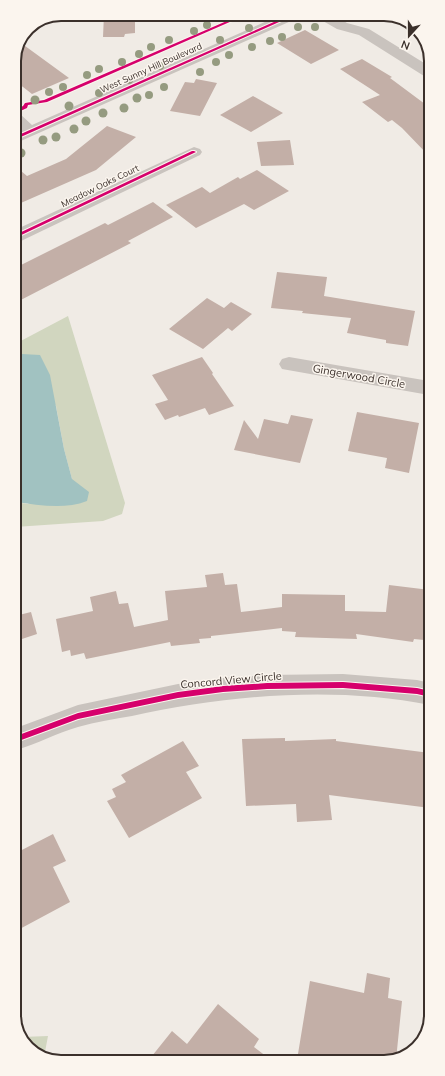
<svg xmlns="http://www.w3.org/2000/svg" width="445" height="1076" font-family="Mulish,sans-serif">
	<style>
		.green { fill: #d1d6bf }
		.water { fill: #a1c2c1 }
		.building { fill: #c3afa7 }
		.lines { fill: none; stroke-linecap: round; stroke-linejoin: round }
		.minor { fill: #c9c3be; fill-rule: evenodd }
		.cycleway-casing { stroke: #fbf5ee; stroke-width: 2 }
		.cycleway { fill: #d6006c; fill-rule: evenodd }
		.tree { fill: #959b80 }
		.labels { text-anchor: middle; stroke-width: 3; stroke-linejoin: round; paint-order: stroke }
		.far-street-label { font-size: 9px; fill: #3b302b; stroke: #fbf5ee }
		.street-label { font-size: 11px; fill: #3b302b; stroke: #fbf5ee }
		.rim { fill: none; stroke: #3b302b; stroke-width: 2 }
	</style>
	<rect width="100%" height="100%" fill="#f0ebe5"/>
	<!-- green -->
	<path class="green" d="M68,316L125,503L122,514L103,521L15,527V502L28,504L72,479L64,449L56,406L22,354L15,355V344Z
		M48,1036L44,1057L32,1052L22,1037Z"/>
	<!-- water -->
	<path class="water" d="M22,354L40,355L50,375L64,449L72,479L89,492L87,501C64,510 39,505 15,502V355Z"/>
	<!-- building -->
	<path class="building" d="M104,14H135V33L125,34L124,37H103Z
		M305,30L339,50L311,64L277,43Z
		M21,43L69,78L32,94L14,80V58Z
		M362,59L392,77L390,78L429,107V156L402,128L392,120L388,122L362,102L380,95L340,69Z
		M196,79L217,83L200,116L170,111L185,82L194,83Z
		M253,96L283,113L251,132L220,115Z
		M107,126L136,137L96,170L14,206V165L27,176L66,159Z
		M290,140L294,165L261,166L257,142Z
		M257,170L289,191L254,210L244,204L196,228L166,205L202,187L210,193L238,177L240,179Z
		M153,202L173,217L128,241L131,243L15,303V268L105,223L108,225Z
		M277,272L327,277L324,296L415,311L408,346L386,343V340L347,333L351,318L302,313L303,311L271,308Z
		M207,298L224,308L231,302L252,314L232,331L228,328L203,349L169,329Z
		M202,357L213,373L212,374L234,406L209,415L205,408L179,417L178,415L165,420L155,404L168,400L152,375Z
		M357,412L419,423L409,473L385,468L387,458L348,451Z
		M291,415L313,419L300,463L234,450L244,420L258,439L264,419L288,424Z
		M223,573L225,585L237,584L241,612L282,607V594L345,595V611L386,612L389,585L430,590V636L425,635L424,640L414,639L413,642L356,634L357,639L295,637L296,632L282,631V628L211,636V638L199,639L200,643L171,646L170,642L86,659L84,653L71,656L70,650L62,652L56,619L93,611L90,597L116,591L119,604L128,603L134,627L168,620L165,591L207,587L205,575Z
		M31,612L37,634L16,641L15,616Z
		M285,738V741L336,739V741L430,753V808L329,795L332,820L297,822L296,804L246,806L242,739Z
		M183,741L199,766L186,772L202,798L129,838L107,801L116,797L112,789L126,782L121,775Z
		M53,834L66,861L53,867L70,902L16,931V853Z
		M367,973L390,978L388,998L402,1001L396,1060H297L310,981L364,993Z
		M218,1004L259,1039L254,1047L271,1060L148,1061L172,1031L187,1044Z"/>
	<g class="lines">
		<!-- minor -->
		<path class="minor" d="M283,14H302L300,17L14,144V133L19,131L14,126V112L20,114L32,125Z
			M314,14H332L347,23L369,29L429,66V77L424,76L359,35L337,29L316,17Z
			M194,147L200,149L202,152L200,155L21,241L15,243V230Z
			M289,357L429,381V395L282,369L279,364L282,359Z
			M343,674L417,680L430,683V705C335,686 226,695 132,716C114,719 96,722 78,727C57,733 37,744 16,750V728L78,705L178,684L223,678L267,675Z"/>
		<!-- cycleway casing -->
		<g class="cycleway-casing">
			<path id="cycleway" d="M243,14H248L47,102L28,105L27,108L14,114V111L23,106L25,103L44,100Z
				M292,14H297L14,140V137Z
				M192,151H194L196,152L15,238V235Z
				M343,682L417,688L430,691V697L417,694L343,688L267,689L223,692L178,698L78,719L16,742V736L78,713L178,692L223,686L267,683Z"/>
		</g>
		<!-- cycleway -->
		<use href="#cycleway" class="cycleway"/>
	</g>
	<!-- trees -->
	<g class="tree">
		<circle cx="207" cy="25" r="4"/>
		<circle cx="298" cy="27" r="4"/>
		<circle cx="315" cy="27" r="4"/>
		<circle cx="249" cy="28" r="4"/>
		<circle cx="194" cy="31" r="4"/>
		<circle cx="282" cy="37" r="4"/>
		<circle cx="169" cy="40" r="4"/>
		<circle cx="220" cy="40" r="4"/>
		<circle cx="270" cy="41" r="4"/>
		<circle cx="151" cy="47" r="4"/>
		<circle cx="252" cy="47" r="4"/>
		<circle cx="139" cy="54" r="4"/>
		<circle cx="229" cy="55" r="4"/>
		<circle cx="122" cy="62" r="4"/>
		<circle cx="216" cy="62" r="4"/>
		<circle cx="160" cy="66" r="4"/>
		<circle cx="99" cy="69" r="4"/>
		<circle cx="200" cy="72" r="4"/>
		<circle cx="87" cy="75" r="4"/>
		<circle cx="129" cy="80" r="4"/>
		<circle cx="63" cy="87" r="4"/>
		<circle cx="164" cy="87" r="4"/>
		<circle cx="49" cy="92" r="4"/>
		<circle cx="99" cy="93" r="4"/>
		<circle cx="149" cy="95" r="4"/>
		<circle cx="137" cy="98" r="4.5"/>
		<circle cx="35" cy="100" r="4.5"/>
		<circle cx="69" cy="106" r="4.5"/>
		<circle cx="124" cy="108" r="4.5"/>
		<circle cx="103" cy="113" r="4.5"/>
		<circle cx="86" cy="121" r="4.5"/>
		<circle cx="74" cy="129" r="4.5"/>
		<circle cx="56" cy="137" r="4.5"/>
		<circle cx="43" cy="140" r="4.5"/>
		<circle cx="21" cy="153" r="4.5"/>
	</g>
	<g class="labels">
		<!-- far-street labels -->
		<g class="far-street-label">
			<text transform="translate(151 68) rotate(-24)" y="3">West Sunny Hill Boulevard</text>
			<text transform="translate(100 186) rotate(-26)" y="3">Meadow Oaks Court</text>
		</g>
		<!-- street labels -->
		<g class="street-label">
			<text transform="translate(359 376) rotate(10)" y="4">Gingerwood Circle</text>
			<text transform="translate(231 680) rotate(-5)" y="4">Concord View Circle</text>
		</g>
	</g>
	<!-- crop -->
	<path d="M0 0H445V1076H0ZM61 21H384A40 40 0 0 1 424 61V1015A40 40 0 0 1 384 1055H61A40 40 0 0 1 21 1015V61A40 40 0 0 1 61 21Z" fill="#fbf5ee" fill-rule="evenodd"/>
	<path class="rim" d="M61 21H384A40 40 0 0 1 424 61V1015A40 40 0 0 1 384 1055H61A40 40 0 0 1 21 1015V61A40 40 0 0 1 61 21Z"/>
	<!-- north arrow -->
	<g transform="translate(409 36) rotate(201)" stroke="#fbf5ee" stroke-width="3" paint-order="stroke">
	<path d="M0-3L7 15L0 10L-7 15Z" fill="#3b302b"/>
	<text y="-6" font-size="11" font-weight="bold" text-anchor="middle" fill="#3b302b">N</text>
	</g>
</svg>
